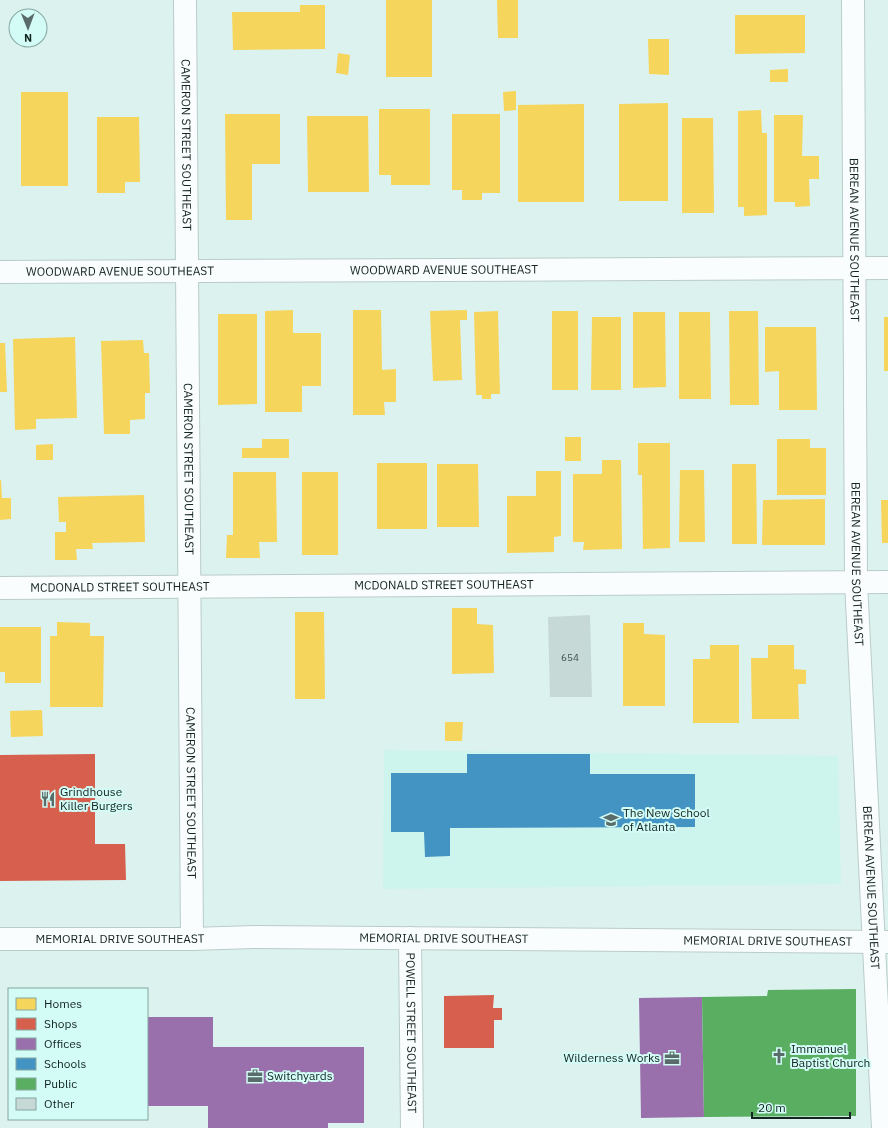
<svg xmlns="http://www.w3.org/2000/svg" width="888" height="1128" font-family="'IBM Plex Sans',sans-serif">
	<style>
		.built { fill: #cef4ee }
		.homes { fill: #f6d55c }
		.shops { fill: #d6604d }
		.offices { fill: #9970ab }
		.schools { fill: #4393c3 }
		.public { fill: #5aae61 }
		.building { fill: #c7d9d6 }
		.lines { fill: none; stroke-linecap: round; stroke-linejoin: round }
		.minor-casing { stroke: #baccc9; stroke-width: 24 }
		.primary-casing { stroke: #baccc9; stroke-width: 24 }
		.minor { stroke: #fafdfd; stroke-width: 22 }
		.primary { stroke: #fafdfd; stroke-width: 22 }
		.labels { text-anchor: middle; stroke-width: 4; stroke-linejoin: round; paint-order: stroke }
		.number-label { font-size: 10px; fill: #41514e }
		.street-label { font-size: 12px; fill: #142421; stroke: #d2fcf5 }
		.poi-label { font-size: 12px; fill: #142421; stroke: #d2fcf5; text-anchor: start }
	</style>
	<rect width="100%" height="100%" fill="#dcf2ef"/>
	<!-- built -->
	<path class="built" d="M384,750L838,756L841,884L383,889Z"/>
	<!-- homes -->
	<path class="homes" d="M386,0H432V77H386Z
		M497,0H518V38H498Z
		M300,5H325V49L233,50L232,12H300Z
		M735,15H805V53L735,54Z
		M648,39H669V75L649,74Z
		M338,53L350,55L348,75L336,73Z
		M788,69V82H770V70Z
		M516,91V110L504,111L503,92Z
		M21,92H68V186H21Z
		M668,103V201H619V104Z
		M584,104V202H518V105Z
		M379,109H430V185H391V175H379Z
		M761,110L762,133H767V215L744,216V207H738V111Z
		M225,114H280V164H252V220H226Z
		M452,114H500V193H482V200H462V190H452Z
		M774,115H803L802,156H819V179H809L810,206L795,207V202H774Z
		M307,116H368L369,192H308Z
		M97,117H139L140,182H125V193H97Z
		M682,118H713L714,213H682Z
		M293,310V333H321V386H302V412H265V311Z
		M353,310H381L382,370L396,369V402H384L385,415H353Z
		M467,310V320H460L462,380L433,381L430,311Z
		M498,311L500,394H491V399H482V395H476L474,312Z
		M552,311H578V390H552Z
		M729,311H758L759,405H730Z
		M633,312H665L666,387L633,388Z
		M679,312H710L711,399H679Z
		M218,314H257V404L218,405Z
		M592,317H621V390H591Z
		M884,317H888V371H884Z
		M765,327H816L817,410H779V371L765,372Z
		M75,337L77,418L36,419V429L15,430L13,339Z
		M143,340L144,353H149L150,393H145V419L130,420V434H104L101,341Z
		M0,343H5L7,392H0Z
		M565,437H581V461H565Z
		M262,439H289V458H242V448H262Z
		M777,439H810V448H826V495H777Z
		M638,443H670V548L643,549L642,475H638Z
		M53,444V460H36V445Z
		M602,460H621L622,549L583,550L584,542H573V474H602Z
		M377,463H427V529H377Z
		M437,464H478L479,527H437Z
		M732,464H756L757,544H732Z
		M680,470H704L705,542H679Z
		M536,471H561V536L554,537V552L507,553V496H536Z
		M233,472H276L277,542H259L260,558H226L227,535H233Z
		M302,472H338V555H302Z
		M0,480H1L2,498H11V519L0,520Z
		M144,495L145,542L92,543L93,549H76L77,560H55V532H66V522H59L58,497Z
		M825,499V545H762L763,500Z
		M881,500H888V543H882Z
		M452,608H477V624L493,625L494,673L452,674Z
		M295,612H324L325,699H295Z
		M57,622L90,623V636H104L103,707H50V636H57Z
		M623,623H644V634L665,635V706H623Z
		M0,627H41V683H5V672H0Z
		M710,645H739V723H693V659H710Z
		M768,645H794V669L806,670V684H798L799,719H752L751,658H768Z
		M42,710L43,736L11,737L10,711Z
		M445,722H463L462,741H445Z"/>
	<!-- shops -->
	<path class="shops" d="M95,754V844H125L126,880L0,881V755Z
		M494,995L493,1008H502V1020H494V1048H444V996Z"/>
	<!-- offices -->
	<path class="offices" d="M702,997L704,1117L641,1118L639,998Z
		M147,1017H213V1047H364V1123H328V1128H208V1106H147Z"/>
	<!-- schools -->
	<path class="schools" d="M467,754H590V774H695V827L450,828V856L425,857L424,832H391V773H467Z"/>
	<!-- public -->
	<path class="public" d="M856,989V1116L704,1117L702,997L767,996L768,990Z"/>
	<!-- building -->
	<path class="building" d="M590,615L592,697H550L548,617Z"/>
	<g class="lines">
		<!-- minor casing -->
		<g class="minor-casing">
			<g id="minor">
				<path id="s1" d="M185,0L192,939"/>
				<path id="s2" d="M853,0L856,582L883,1128"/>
				<path id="s3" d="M0,272L888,268"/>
				<path id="s4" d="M0,588L888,582"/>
				<path id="s5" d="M410,938L412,1128"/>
			</g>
		</g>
		<!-- primary casing -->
		<g class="primary-casing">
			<g id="primary">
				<path id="s6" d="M0,939H192L254,937L888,942"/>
			</g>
		</g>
		<!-- minor -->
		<use href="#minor" class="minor"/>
		<!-- primary -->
		<use href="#primary" class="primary"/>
	</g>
	<!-- icons -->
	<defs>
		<g id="restaurant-bare" transform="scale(1.2)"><path d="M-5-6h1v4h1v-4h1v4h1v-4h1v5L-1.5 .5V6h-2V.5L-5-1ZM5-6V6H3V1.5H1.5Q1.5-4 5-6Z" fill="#5a6c69" stroke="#d2fcf5" stroke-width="2.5" paint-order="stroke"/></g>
		<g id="school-bare" transform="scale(1.2)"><path d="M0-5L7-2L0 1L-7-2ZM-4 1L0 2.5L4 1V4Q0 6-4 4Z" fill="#5a6c69" stroke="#d2fcf5" stroke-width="2.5" paint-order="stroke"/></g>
		<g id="church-bare" transform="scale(1.2)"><path d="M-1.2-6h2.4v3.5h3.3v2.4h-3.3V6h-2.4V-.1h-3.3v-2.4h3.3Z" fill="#5a6c69" stroke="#d2fcf5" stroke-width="2.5" paint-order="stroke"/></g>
		<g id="office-bare" transform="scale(1.2)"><path d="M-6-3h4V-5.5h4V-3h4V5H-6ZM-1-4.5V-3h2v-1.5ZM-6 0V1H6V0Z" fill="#5a6c69" stroke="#d2fcf5" stroke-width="2.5" paint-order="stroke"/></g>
	</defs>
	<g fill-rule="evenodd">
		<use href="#restaurant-bare" x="48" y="799"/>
		<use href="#school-bare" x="611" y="820"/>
		<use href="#church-bare" x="779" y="1056"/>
		<use href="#office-bare" x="672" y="1058"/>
		<use href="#office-bare" x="255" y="1076"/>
	</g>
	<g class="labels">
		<!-- number labels -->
		<g class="number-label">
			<text x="570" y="661">654</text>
		</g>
		<!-- street labels -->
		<g class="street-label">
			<text dy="4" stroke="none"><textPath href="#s1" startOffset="145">CAMERON STREET SOUTHEAST</textPath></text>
			<text dy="4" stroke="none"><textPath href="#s2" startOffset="240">BEREAN AVENUE SOUTHEAST</textPath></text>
			<text dy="4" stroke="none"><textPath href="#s3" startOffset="444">WOODWARD AVENUE SOUTHEAST</textPath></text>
			<text dy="4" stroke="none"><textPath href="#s3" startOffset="120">WOODWARD AVENUE SOUTHEAST</textPath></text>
			<text dy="4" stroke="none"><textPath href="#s1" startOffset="469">CAMERON STREET SOUTHEAST</textPath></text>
			<text dy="4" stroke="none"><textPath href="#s2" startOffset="564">BEREAN AVENUE SOUTHEAST</textPath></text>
			<text dy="4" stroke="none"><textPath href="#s4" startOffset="444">MCDONALD STREET SOUTHEAST</textPath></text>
			<text dy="4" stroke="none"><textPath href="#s4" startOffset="120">MCDONALD STREET SOUTHEAST</textPath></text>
			<text dy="4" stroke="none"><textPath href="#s1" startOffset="793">CAMERON STREET SOUTHEAST</textPath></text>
			<text dy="4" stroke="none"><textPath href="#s2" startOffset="888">BEREAN AVENUE SOUTHEAST</textPath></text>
			<text dy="4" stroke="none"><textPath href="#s6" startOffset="120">MEMORIAL DRIVE SOUTHEAST</textPath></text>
			<text dy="4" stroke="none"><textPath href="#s6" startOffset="444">MEMORIAL DRIVE SOUTHEAST</textPath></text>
			<text dy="4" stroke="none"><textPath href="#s6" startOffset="768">MEMORIAL DRIVE SOUTHEAST</textPath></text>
			<text dy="4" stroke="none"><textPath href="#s5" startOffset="95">POWELL STREET SOUTHEAST</textPath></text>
		</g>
		<!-- poi labels -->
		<g class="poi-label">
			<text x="60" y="796">Grindhouse<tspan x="60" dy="14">Killer Burgers</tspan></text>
			<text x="623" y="817">The New School<tspan x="623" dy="14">of Atlanta</tspan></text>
			<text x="791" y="1053">Immanuel<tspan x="791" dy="14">Baptist Church</tspan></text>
			<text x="660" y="1062" text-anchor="end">Wilderness Works</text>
			<text x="267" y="1080">Switchyards</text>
		</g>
	</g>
	<!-- legend -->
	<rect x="8" y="988" width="140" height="132" fill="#d2fcf5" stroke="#86a6a0"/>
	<rect x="16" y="998" width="20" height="12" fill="#f6d55c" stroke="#86a6a0"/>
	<text x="44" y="1008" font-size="12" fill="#142421">Homes</text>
	<rect x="16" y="1018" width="20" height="12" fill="#d6604d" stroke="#86a6a0"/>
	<text x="44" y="1028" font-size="12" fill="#142421">Shops</text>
	<rect x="16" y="1038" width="20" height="12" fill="#9970ab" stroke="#86a6a0"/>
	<text x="44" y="1048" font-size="12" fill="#142421">Offices</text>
	<rect x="16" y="1058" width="20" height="12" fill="#4393c3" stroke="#86a6a0"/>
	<text x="44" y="1068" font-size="12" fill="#142421">Schools</text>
	<rect x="16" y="1078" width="20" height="12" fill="#5aae61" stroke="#86a6a0"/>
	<text x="44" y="1088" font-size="12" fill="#142421">Public</text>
	<rect x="16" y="1098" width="20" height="12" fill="#c7d9d6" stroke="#86a6a0"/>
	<text x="44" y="1108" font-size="12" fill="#142421">Other</text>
	<!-- north arrow -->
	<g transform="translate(28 28) rotate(179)"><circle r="19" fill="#d2fcf5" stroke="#86a6a0"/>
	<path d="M0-3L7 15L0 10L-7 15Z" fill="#5a6c69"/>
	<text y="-6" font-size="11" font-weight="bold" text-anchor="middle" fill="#142421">N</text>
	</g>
	<!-- scale -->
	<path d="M752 1112v6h98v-6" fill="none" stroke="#142421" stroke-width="2"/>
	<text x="758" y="1112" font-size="12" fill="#142421" stroke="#d2fcf5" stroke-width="3" paint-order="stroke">20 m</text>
</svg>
